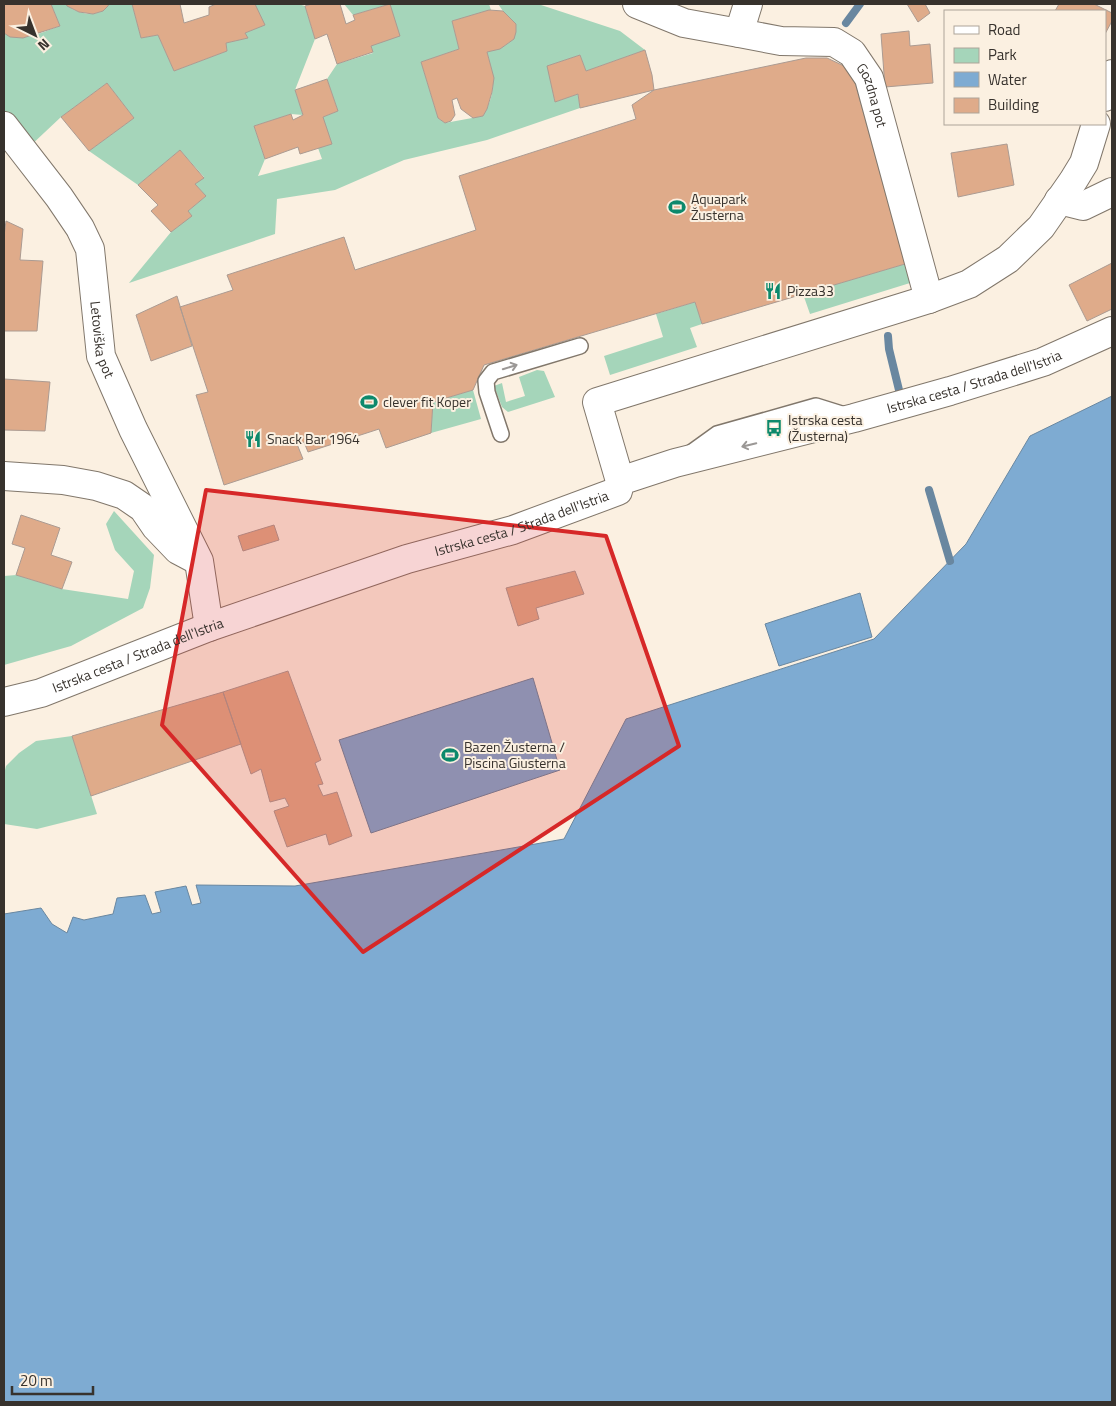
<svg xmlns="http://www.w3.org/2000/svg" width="1116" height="1406" font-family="'Titillium Web',sans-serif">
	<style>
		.green { fill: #a5d5ba }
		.water { fill: #7eabd2; stroke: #6987a0 }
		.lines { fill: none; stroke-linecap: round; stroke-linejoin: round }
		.stream { stroke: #6987a0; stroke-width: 8 }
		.building { fill: #dfab8a; stroke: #ab9b92 }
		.lane-casing { stroke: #81776b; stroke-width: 18 }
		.street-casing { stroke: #81776b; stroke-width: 30 }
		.secondary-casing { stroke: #81776b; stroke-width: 30 }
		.lane { stroke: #fff; stroke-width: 15 }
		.street { stroke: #fff; stroke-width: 28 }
		.secondary { stroke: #fff; stroke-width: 28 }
		.oneway { stroke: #9b9896 }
		.marked { fill: #d62828; fill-opacity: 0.2; stroke: #d62828; stroke-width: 4; stroke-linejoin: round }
		.labels { text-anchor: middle; stroke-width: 4; stroke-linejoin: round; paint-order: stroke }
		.street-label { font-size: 14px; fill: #37322d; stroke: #fbf0e1 }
		.poi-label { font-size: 14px; fill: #37322d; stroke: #fbf0e1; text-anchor: start }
	</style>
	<rect width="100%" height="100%" fill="#fbf0e1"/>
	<!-- green -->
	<path class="green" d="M51,4H66C76,15 101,19 109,4H132L141,38L158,35L174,71L227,51L226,43L247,38L245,33L264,25L255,4H298L305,6L315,39L295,90L303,115L291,114L254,126L265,159L258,176L322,159L318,148L323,117L338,111L327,79L337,64L373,53L371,46L390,4L353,15L344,4H489L491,10L452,21L459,49L421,62L438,118L445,123L483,116C497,91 494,78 487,52C503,48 516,43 516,24L503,11L498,4H538L620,31L645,50L586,71L580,55L548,66L555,102L578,94L580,108L487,140L404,160L335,190L277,199L275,234L129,283L171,232L191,216L188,211L206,196L195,184L204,177L180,150L138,185L89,151L134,118L107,83L61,117L28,148L4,117V33C21,44 42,32 60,26Z
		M905,264L910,283L810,314L803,294Z
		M695,302L702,324L690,328L697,347L610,375L604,356L663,337L656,314Z
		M537,370L544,371L555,397L508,412L502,407L494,386L502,383L506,402L525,396L519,377Z
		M473,390L481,419L431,433L433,402Z
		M114,511L154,555L150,588L143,608L71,646L4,665V576L16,575L62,589L128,599L134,571L115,550L106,524Z
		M72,736L97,814L37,829L4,824V774L6,766L19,753L36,741Z"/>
	<!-- water -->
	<path class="water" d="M1112,396V1402H4V914L41,908L52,924L67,933L73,917L84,920L113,914L117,898L145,895L152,914L161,912L155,892L186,886L192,905L201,903L196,885L295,886L564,839L626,719L874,639L966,544L1030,436Z
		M860,593L872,637L779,666L765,624Z
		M533,678L560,770L371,833L339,740Z"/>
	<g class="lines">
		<!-- stream -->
		<path class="stream" d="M846,23L860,4
			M888,336L889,349L899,390
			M929,490L950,561"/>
	</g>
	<!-- building -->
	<path class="building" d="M4,4H51L60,26L23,38L10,37L4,33Z
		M66,4H109L108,6L103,11L93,14L79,12L67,6Z
		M132,4H180L184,23L209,15V7L216,4H255L265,25L245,33L248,38L226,43L227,51L174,71L158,35L141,38Z
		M312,4H340L346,24L355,20L353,15L390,4L400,36L371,46L373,52L337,64L327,34L315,39L305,6Z
		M907,4H925L930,13L918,22Z
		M1059,4H1094L1112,13V21L1105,34V11H1055Z
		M489,10L503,11L516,24V32L514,39L500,49L487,52L494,78L492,92L487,109L483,116L473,118L461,109L457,98L452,100L455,115L451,121L445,123L438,118L421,62L459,49L452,21Z
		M909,31L910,46L930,44L933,83L885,87L881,34Z
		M645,50L652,75L654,90L580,108L578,94L555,102L547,66L580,55L586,71Z
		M806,58H827L844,66L854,79L905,264L702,324L695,302L484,365L473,390L433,402L431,433L386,448L379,429L308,452L304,442L297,444L303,459L224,485L196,395L208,392L180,307L233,290L227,275L344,237L355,270L476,230L459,176L636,119L632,105L654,90Z
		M327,79L338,111L323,117L332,144L300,154L298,147L265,159L254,126L291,114L293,120L303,115L295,90Z
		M107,83L134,118L89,151L61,117Z
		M1007,144L1014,185L958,197L951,153Z
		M180,150L204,178L195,184L206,196L188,211L192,216L171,232L151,211L158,205L138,185Z
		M6,221L23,229L20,260L43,261L37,331H4V236Z
		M1112,263V309L1087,321L1069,285Z
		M177,296L192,346L151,361L136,315Z
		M4,379L50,382L45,431L4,430Z
		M21,515L60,528L51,555L72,562L62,589L16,575L25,548L12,544Z
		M274,525L279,540L243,551L238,536Z
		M575,571L584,594L536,608L539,619L518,626L506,588Z
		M288,671L321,760L315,763L323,784L318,785L323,796L337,792L352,836L329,845L326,834L287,847L274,811L289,806L285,798L270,802L261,769L251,774L223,692Z
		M223,692L241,744L91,796L72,736Z"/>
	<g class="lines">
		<!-- lane casing -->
		<g class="lane-casing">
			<path id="lane" d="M501,434L487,392L486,381L493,372L580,346
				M692,452L717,434L816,406L848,416"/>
		</g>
		<!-- street casing -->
		<g class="street-casing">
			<g id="street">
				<path id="s1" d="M637,4L684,23L739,33L781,41L834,42L852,53L869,78L929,299"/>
				<path d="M739,33L748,4"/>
				<path d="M1105,97L1112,74"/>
				<path id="s2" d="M4,126L59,197L80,228L90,249L101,356L133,429L199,561L209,627"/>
				<path d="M1059,200L1083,206L1112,192"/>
				<path d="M4,476L63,480L96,486L124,495L143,508L156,527L178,550L195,559"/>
				<path d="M620,481L597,402L929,299L969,284L1008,259L1041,227L1073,181L1084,163L1096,124"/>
			</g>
		</g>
		<!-- secondary casing -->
		<g class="secondary-casing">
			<g id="secondary">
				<path id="s3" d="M4,702L41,693L209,627L407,559L513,530L618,491L620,481L675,463L854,418L950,391L1043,362L1112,331"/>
			</g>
		</g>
		<!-- lane -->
		<use href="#lane" class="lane"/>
		<!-- street -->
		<use href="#street" class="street"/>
		<!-- secondary -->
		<use href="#secondary" class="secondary"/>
	</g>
	<!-- one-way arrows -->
	<defs><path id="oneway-shaft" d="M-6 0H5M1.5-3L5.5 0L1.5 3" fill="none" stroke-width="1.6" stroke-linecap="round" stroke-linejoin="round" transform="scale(1.25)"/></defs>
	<g class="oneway">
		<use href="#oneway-shaft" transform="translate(510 367) rotate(-17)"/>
		<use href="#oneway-shaft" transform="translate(749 445) rotate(166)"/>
	</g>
	<!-- marked area -->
	<path class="marked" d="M206,490L606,536L679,746L363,952L162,725Z"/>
	<!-- icons -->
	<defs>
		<g id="stadium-bare" transform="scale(1.35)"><path d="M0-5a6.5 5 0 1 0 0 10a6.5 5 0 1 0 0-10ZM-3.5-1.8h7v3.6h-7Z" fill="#0d896c" stroke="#fbf0e1" stroke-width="2.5" paint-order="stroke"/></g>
		<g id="restaurant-bare" transform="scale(1.35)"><path d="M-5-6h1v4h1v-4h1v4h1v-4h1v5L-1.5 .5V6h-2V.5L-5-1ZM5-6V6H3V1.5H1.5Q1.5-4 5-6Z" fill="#0d896c" stroke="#fbf0e1" stroke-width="2.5" paint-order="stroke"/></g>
		<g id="bus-bare" transform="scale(1.35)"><path d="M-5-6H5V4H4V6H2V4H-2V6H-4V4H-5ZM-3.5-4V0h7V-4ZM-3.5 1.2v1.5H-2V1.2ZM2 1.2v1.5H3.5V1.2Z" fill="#0d896c" stroke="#fbf0e1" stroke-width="2.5" paint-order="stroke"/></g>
	</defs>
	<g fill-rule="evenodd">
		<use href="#stadium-bare" x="677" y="207"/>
		<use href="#restaurant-bare" x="773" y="291"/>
		<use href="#stadium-bare" x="369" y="402"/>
		<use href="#bus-bare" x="774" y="428"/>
		<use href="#restaurant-bare" x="253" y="439"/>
		<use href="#stadium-bare" x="450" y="755"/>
	</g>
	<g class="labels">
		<!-- street labels -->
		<g class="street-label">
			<text dy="5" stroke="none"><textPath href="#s1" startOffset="271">Gozdna pot</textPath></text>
			<text dy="5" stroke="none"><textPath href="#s2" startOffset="242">Letoviška pot</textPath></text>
			<text dy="5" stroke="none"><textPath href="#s3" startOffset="1028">Istrska cesta / Strada dell'Istria</textPath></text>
			<text dy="5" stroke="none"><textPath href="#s3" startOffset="548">Istrska cesta / Strada dell'Istria</textPath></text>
			<text dy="5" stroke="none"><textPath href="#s3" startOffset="142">Istrska cesta / Strada dell'Istria</textPath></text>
		</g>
		<!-- poi labels -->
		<g class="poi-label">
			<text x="691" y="204">Aquapark<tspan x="691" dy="16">Žusterna</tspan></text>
			<text x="787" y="296">Pizza33</text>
			<text x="383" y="407">clever fit Koper</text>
			<text x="788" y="425">Istrska cesta<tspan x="788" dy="16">(Žusterna)</tspan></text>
			<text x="267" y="444">Snack Bar 1964</text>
			<text x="464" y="752">Bazen Žusterna /<tspan x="464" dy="16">Piscina Giusterna</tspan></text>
		</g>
	</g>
	<!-- border -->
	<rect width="1116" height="1406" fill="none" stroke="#37322d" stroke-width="10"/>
	<!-- legend -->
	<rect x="944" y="10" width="162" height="115" fill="#fbf0e1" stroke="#ada499"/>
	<rect x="954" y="26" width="25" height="8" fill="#ffffff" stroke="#ada499"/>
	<text x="988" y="35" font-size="15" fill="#37322d">Road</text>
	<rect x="954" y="48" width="25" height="15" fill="#a5d5ba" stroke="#ada499"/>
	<text x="988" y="60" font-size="15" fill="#37322d">Park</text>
	<rect x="954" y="72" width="25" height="15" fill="#7eabd2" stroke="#ada499"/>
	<text x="988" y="85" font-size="15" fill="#37322d">Water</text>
	<rect x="954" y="98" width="25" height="15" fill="#dfab8a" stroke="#ada499"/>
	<text x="988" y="110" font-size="15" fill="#37322d">Building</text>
	<!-- north arrow -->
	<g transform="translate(35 35) rotate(138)" stroke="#fbf0e1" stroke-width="4" paint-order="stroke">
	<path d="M0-4L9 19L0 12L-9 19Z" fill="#37322d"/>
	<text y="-8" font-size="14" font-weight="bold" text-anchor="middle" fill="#37322d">N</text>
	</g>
	<!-- scale -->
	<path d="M12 1386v8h81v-8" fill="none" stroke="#37322d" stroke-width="2.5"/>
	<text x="20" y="1386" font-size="15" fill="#37322d" stroke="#fbf0e1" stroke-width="4" paint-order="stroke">20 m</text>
</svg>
